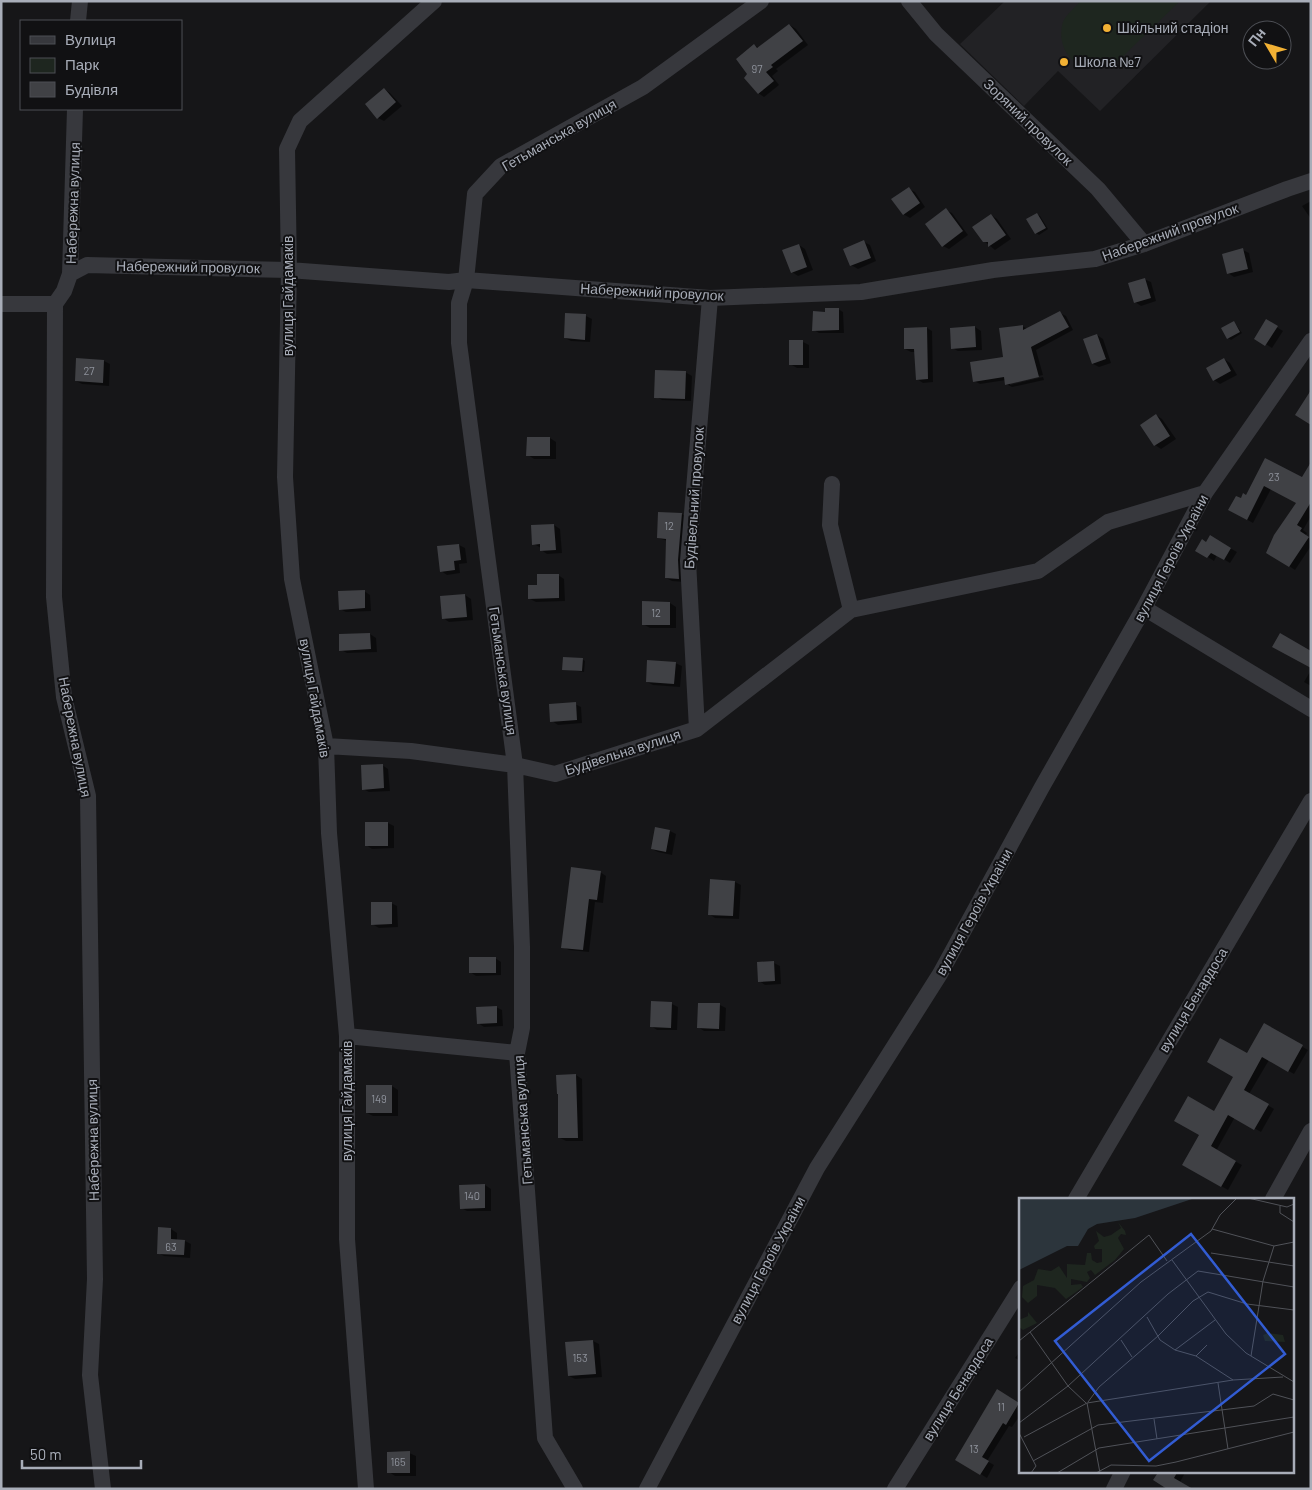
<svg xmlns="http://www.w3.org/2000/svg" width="1312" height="1490" font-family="Barlow,sans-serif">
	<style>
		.built { fill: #222225 }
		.green { fill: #1e261f }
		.shadow { fill: #0007 }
		.building { fill: #404145 }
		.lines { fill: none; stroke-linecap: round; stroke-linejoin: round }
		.minor { stroke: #37383d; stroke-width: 16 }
		.poi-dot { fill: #f2b134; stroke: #111113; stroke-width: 2 }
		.labels { text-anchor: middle; stroke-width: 4; stroke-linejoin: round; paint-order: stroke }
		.number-label { font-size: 11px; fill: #8e929b }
		.poi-label { font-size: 14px; fill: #a8adb8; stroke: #111113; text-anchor: start }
		.street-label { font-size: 14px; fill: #a8adb8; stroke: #111113 }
		.inset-road { fill: none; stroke: #505258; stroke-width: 1 }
		.view { fill: #325cd3; fill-opacity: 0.15; stroke: #325cd3; stroke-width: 2.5 }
		.inset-edge { fill: none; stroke: #a8adb8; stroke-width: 2.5 }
	</style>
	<rect width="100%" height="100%" fill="#161618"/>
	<!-- built -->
	<path class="built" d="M1005,1H1211L1100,111L1058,71L1024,106L960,44Z"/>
	<!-- green -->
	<path class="green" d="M1081,1H1180L1115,64C1106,67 1097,70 1088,68C1067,63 1057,42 1063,22C1066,15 1075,7 1081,1Z"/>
	<!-- shadow -->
	<path class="shadow" d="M790,25L796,29L808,45L776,69L778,71L772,76L779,85L764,97L758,93L749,74L754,45L759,48Z
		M384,89L390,93L402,106L384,121L378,118Z
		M909,189L915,192L925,207L910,218L903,214Z
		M1311,201V219L1302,206Z
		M946,210L952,213L968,235L949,249L943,246Z
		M1037,214L1040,216L1048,229L1039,235L1036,233L1028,220Z
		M991,215L997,219L1011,239L995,250L984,241Z
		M864,242L870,245L876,261L858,269L851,265Z
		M799,245L805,249L813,270L798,276L792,272Z
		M1243,250L1249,253L1253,272L1234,277L1228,273Z
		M1144,279L1151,282L1156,301L1141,306L1135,302Z
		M838,309L843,312L844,333H819L814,330Z
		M1060,313L1066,316L1073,330L1036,350L1043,375L1010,382V385L1043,377L1044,380L1012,387L1006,384V380L980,384L974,381L1004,358L1022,326L1028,329Z
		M586,316L592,319L590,342L571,341L565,338Z
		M1267,321L1283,331L1272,348L1256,338Z
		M1234,322L1242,333L1231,340L1228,338Z
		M975,327L981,331L982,350L958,351L952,348Z
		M927,328L932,331L933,382L923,383L917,379L915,352H911L905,349Z
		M1097,335L1103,339L1111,363L1099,367L1093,364Z
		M803,342L809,345V368H797L790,364Z
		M1224,359L1230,363L1237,375L1220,384L1214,380Z
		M104,361L110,364L109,386L82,384L76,381Z
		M685,372L692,376L691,401L662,400L656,397Z
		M1156,415L1162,419L1176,439L1161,449L1155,445L1142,425Z
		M550,438L556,442V459H534L528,455Z
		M1266,460L1302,479L1311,464V516L1303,530L1307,533L1305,536L1311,539V546L1295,570L1289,566L1297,503L1271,489L1253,523L1230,510L1246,496Z
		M682,514L688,518L684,582L672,581L666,578L668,541L658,538Z
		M554,525L560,529L562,553L547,554L541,550V548L534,544L533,526Z
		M1210,537L1237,552L1230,563L1217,555L1214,561L1197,550L1206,543Z
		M459,545L465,548L467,563L459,564L460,573L447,575L441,571L439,547Z
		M558,575L564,579L565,601L536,602L530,599L538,586Z
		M364,591L370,595L371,611L346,612L340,609Z
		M465,595L471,599L473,620L449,622L443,618Z
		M644,603H670L676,607V628H650L643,624Z
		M370,634L376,638L377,652L347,653L341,650Z
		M582,659L585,661L584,672L564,669Z
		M675,663L682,666L680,687L653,685L647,682Z
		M1311,670V686L1304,682Z
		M575,704L581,707L582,723L558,725L552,721Z
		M382,765L388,769L390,791L369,792L363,789Z
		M388,823L394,826V848L372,849L366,845Z
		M670,831L676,834L672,855L658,852L652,849Z
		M600,872L606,876L603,903L595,902L589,952L569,950L563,947Z
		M735,882L741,885L739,919L715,918L709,914Z
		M391,903L397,906L398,927L379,928L372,924Z
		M495,958L501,962V975L476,976L470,972Z
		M774,963L780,966L781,984L765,985L759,981Z
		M672,1004L678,1007L677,1030H657L651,1026Z
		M720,1005L726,1008L725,1031H704L698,1027Z
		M496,1007L502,1010L503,1026L484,1027L478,1023Z
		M1264,1025L1308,1050L1294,1074L1269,1060L1249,1094L1274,1109L1261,1132L1235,1117L1216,1151L1242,1165L1228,1190L1184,1165Z
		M576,1075L582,1079L583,1141H566L560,1138Z
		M392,1086L398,1090V1116H373L367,1113Z
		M485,1185L491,1189V1211H467L461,1208Z
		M159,1229H171L177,1233V1240L185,1241L191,1244L190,1258L164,1256L158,1253Z
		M593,1341L599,1344L602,1377L575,1379L569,1376Z
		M1021,1350V1361L1015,1358Z
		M998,1391L1021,1405V1414L1012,1427L1009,1426L987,1461L994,1465L987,1478L957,1459Z
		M409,1453L416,1456V1476H395L389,1472Z
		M1160,1471H1186L1180,1482Z"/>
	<!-- building -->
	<path class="building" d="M789,24L803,41L771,65L773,67L766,72L774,81L758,94L744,78L747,74L736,59L754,44L757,48Z
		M384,88L396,102L377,119L365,104Z
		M909,187L920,203L903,215L891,199Z
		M946,208L963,231L942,247L925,224Z
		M1037,213L1046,228L1035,234L1026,219Z
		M991,214L1006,235L988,247V242H983L972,227Z
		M864,240L871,258L850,266L843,249Z
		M799,244L807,267L791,273L782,250Z
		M1243,248L1248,269L1227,274L1222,254Z
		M1145,278L1151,298L1134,303L1128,283Z
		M825,308H839V330L812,331L813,311L825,312Z
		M1060,311L1069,327L1031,347L1039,377L1005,385L1004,377L973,382L970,362L1003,357L999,328L1023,325V330Z
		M565,313L586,314L585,340L564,338Z
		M1266,319L1278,326L1265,346L1254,339Z
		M1234,321L1240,332L1227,339L1221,328Z
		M975,326L976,347L951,349L950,328Z
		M927,327L928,379L916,380L914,349H904V328Z
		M1097,334L1106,359L1092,364L1083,339Z
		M789,340H803V365H789Z
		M76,358L104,360L103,383L75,381Z
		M1224,358L1231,371L1213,381L1206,368Z
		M655,370L686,371L685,399L654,398Z
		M1311,390V425L1295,415Z
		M1156,414L1170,436L1154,446L1140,425Z
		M527,437H550V456H526Z
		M1265,458L1302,477L1311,462V502L1297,525L1302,528L1300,531L1309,537L1289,567L1266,553L1274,535L1296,503L1264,486L1247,520L1228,510L1236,496L1241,498L1243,493L1246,495Z
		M658,512L682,513L678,560L679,579L665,578L666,539L657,538Z
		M554,524L556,550L540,551V544L532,545L531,525Z
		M1210,535L1231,548L1224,560L1211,553L1207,558L1195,551L1202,539L1206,542Z
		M459,544L461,560L454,561L455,570L440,572L437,546Z
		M537,574H559V598L528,599V585H537Z
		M365,590V608L339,610L338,591Z
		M465,594L467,617L442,619L440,596Z
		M642,601L670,602V625H642Z
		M370,633L371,649L339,651V634Z
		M1280,633L1311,651V668L1272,647Z
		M563,657L583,658L582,671L562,670Z
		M647,660L676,662L674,684L646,682Z
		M576,702L577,720L550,722L549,704Z
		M383,764L384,788L362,790L361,765Z
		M365,822H388V846H365Z
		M655,827L670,830L666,852L651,849Z
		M571,867L601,871L597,900L589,899L583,950L561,948Z
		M710,879L735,881L733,916L708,915Z
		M371,902H392V924L371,925Z
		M469,957H496V973H469Z
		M774,961L775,981L758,982L757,962Z
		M651,1001L672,1002L671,1028L650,1027Z
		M698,1003H720L719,1029L697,1028Z
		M497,1006V1023L477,1024L476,1007Z
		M1264,1023L1303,1045L1288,1072L1262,1057L1244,1090L1269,1104L1254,1130L1228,1115L1211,1146L1236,1161L1221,1187L1182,1165L1199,1135L1174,1121L1188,1096L1214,1111L1233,1077L1207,1062L1220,1038L1247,1053Z
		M576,1074L578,1138H558V1094H557L556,1075Z
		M366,1085H392V1113H366Z
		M485,1184V1208L460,1209L459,1185Z
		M158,1227L171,1228V1239L185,1240L184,1255L157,1254Z
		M593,1340L596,1374L568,1376L565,1342Z
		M997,1389L1019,1403L1006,1425L1003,1423L982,1457L989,1461L980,1475L955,1460Z
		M410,1451V1473H387V1452Z
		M1159,1471H1178L1174,1478L1193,1489H1167L1153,1480Z"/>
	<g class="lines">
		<!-- minor -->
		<path class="minor" d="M909,1L936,34L1098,189L1144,244
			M78,21L80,1
			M75,109L70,274L64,291L55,304L54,597L64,697L88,796L95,1279L90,1375L103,1489
			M70,274L87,265L289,270L449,282L466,280L710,298L861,292L993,270L1095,259L1144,244L1287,189L1311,181
			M1,304H55
			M832,484L830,525L851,610
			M1144,608L1311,709
			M697,729L688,561L710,298
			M326,746L411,751L515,765L555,774L697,729L851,610L1038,571L1108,522L1205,493
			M347,1036L517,1053
			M1076,1199L1311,801
			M1273,1199L1311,1131
			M366,1489L347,1239V1036L329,833L326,746L292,579L285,477L289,270L287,149L300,121L434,1
			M575,1489L545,1438L517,1053L522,1028V947L515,765L459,343V303L466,280L475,194L501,166L643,87L761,1
			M647,1489L817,1168L940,974L1042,787L1144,608L1205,493L1311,341
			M895,1489L1021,1288
			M1114,1489L1123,1471"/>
	</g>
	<!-- markers -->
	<g class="poi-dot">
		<circle cx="1107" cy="28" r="5"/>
		<circle cx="1064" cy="62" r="5"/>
	</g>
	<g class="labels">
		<!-- number labels -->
		<g class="number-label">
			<text x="757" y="73">97</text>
			<text x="89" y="375">27</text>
			<text x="1274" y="481">23</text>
			<text x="669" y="530">12</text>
			<text x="656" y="617">12</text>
			<text x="379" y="1103">149</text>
			<text x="472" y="1200">140</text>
			<text x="171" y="1251">63</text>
			<text x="580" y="1362">153</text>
			<text x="1001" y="1411">11</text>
			<text x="974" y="1453">13</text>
			<text x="398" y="1466">165</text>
		</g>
		<!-- poi labels -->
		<g class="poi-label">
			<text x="1117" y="33">Шкільний стадіон</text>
			<text x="1074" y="67">Школа №7</text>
		</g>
		<!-- street labels -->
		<g class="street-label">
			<text transform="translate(1028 122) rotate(44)" y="5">Зоряний провулок</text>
			<text transform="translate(559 135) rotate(-30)" y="5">Гетьманська вулиця</text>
			<text transform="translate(73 203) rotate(-88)" y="5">Набережна вулиця</text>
			<text transform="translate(1170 232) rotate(-20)" y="5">Набережний провулок</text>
			<text transform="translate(188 267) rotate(1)" y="5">Набережний провулок</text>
			<text transform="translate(652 292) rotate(3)" y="5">Набережний провулок</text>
			<text transform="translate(288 296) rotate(-90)" y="5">вулиця Гайдамаків</text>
			<text transform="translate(694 498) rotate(-86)" y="5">Будівельний провулок</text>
			<text transform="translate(1171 558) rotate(-62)" y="5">вулиця Героїв України</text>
			<text transform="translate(503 671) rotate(82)" y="5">Гетьманська вулиця</text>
			<text transform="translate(315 698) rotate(80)" y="5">вулиця Гайдамаків</text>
			<text transform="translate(75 737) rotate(79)" y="5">Набережна вулиця</text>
			<text transform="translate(623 752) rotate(-18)" y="5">Будівельна вулиця</text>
			<text transform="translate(974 912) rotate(-61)" y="5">вулиця Героїв України</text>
			<text transform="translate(1193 1000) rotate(-59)" y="5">вулиця Бенардоса</text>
			<text transform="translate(347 1101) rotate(-90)" y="5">вулиця Гайдамаків</text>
			<text transform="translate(523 1120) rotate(-94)" y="5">Гетьманська вулиця</text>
			<text transform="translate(93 1140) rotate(-91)" y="5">Набережна вулиця</text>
			<text transform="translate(768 1260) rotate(-62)" y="5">вулиця Героїв України</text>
			<text transform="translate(958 1389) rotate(-58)" y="5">вулиця Бенардоса</text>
		</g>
	</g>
	<!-- overview -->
	<g transform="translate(1019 1198)">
		<rect width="275" height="275" fill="#161618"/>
		<path d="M99,24L106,33L107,37L102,36L99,40L105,51L96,62L76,77L72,72L68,74L71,80L68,84L52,81V87L62,86L64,89L53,97L47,101L36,90L18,87V98L9,105L3,99L4,88L15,82L19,71L32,73L40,68L48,80V66L66,67L68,55H72L73,62L78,65L83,64V51H76L75,48L80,43L77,33L85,39L92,37L102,30ZM9,114L18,125L4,132L0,129V122L9,118ZM249,135L264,137L266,144L246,143L244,137Z" fill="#1e261f"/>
		<path d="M0,0H176L116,20L78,26L69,31L59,48H48L0,72Z" fill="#2c353c"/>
		<path class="inset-road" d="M229,0L268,9L275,6M261,8V15L275,24M193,31L255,48L275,44M192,55L275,68M153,62L207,136L227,155L275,184M128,119L141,142L156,152L177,158L214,182M11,134L49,188L67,205M102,142L113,159M0,143L130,37L148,63M156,152L196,122M177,158L188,147M232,158L244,83L255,48M199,185L209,251M0,194L122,84L192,33L201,17L218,0M69,204L80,189L139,138L174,103L189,94L228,106L275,112M68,205L81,275M135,221L138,241M0,225L49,188L149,96L179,73L275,89M0,235L17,268L12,275M5,239L68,205L214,182L264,179M14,263L79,227L235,208L254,196L275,202M38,275L80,250L275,219M77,275L92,267L137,268L157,264L275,234"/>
		<path class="view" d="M172,36L266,156L130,263L36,143Z"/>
		<rect width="275" height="275" class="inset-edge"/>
	</g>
	<!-- border -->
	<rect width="1312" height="1490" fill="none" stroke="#a8adb8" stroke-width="5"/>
	<!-- legend -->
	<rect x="20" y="20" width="162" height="90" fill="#111113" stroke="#4d4f55"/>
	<rect x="30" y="36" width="25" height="8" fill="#37383d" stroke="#4d4f55"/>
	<text x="65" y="45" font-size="15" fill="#a8adb8">Вулиця</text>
	<rect x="30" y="58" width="25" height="15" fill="#1e261f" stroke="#4d4f55"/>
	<text x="65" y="70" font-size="15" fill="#a8adb8">Парк</text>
	<rect x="30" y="82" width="25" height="15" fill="#404145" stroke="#4d4f55"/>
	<text x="65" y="95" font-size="15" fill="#a8adb8">Будівля</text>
	<!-- north arrow -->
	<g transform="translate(1267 45) rotate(308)"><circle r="24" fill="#111113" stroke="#4d4f55"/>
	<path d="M0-4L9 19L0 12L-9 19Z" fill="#f2b134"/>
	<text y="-8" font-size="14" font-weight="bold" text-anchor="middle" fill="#a8adb8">Пн</text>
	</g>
	<!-- scale -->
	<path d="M22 1460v8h119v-8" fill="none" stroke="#a8adb8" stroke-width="2.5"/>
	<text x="30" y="1460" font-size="15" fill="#a8adb8" stroke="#111113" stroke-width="4" paint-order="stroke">50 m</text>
</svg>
